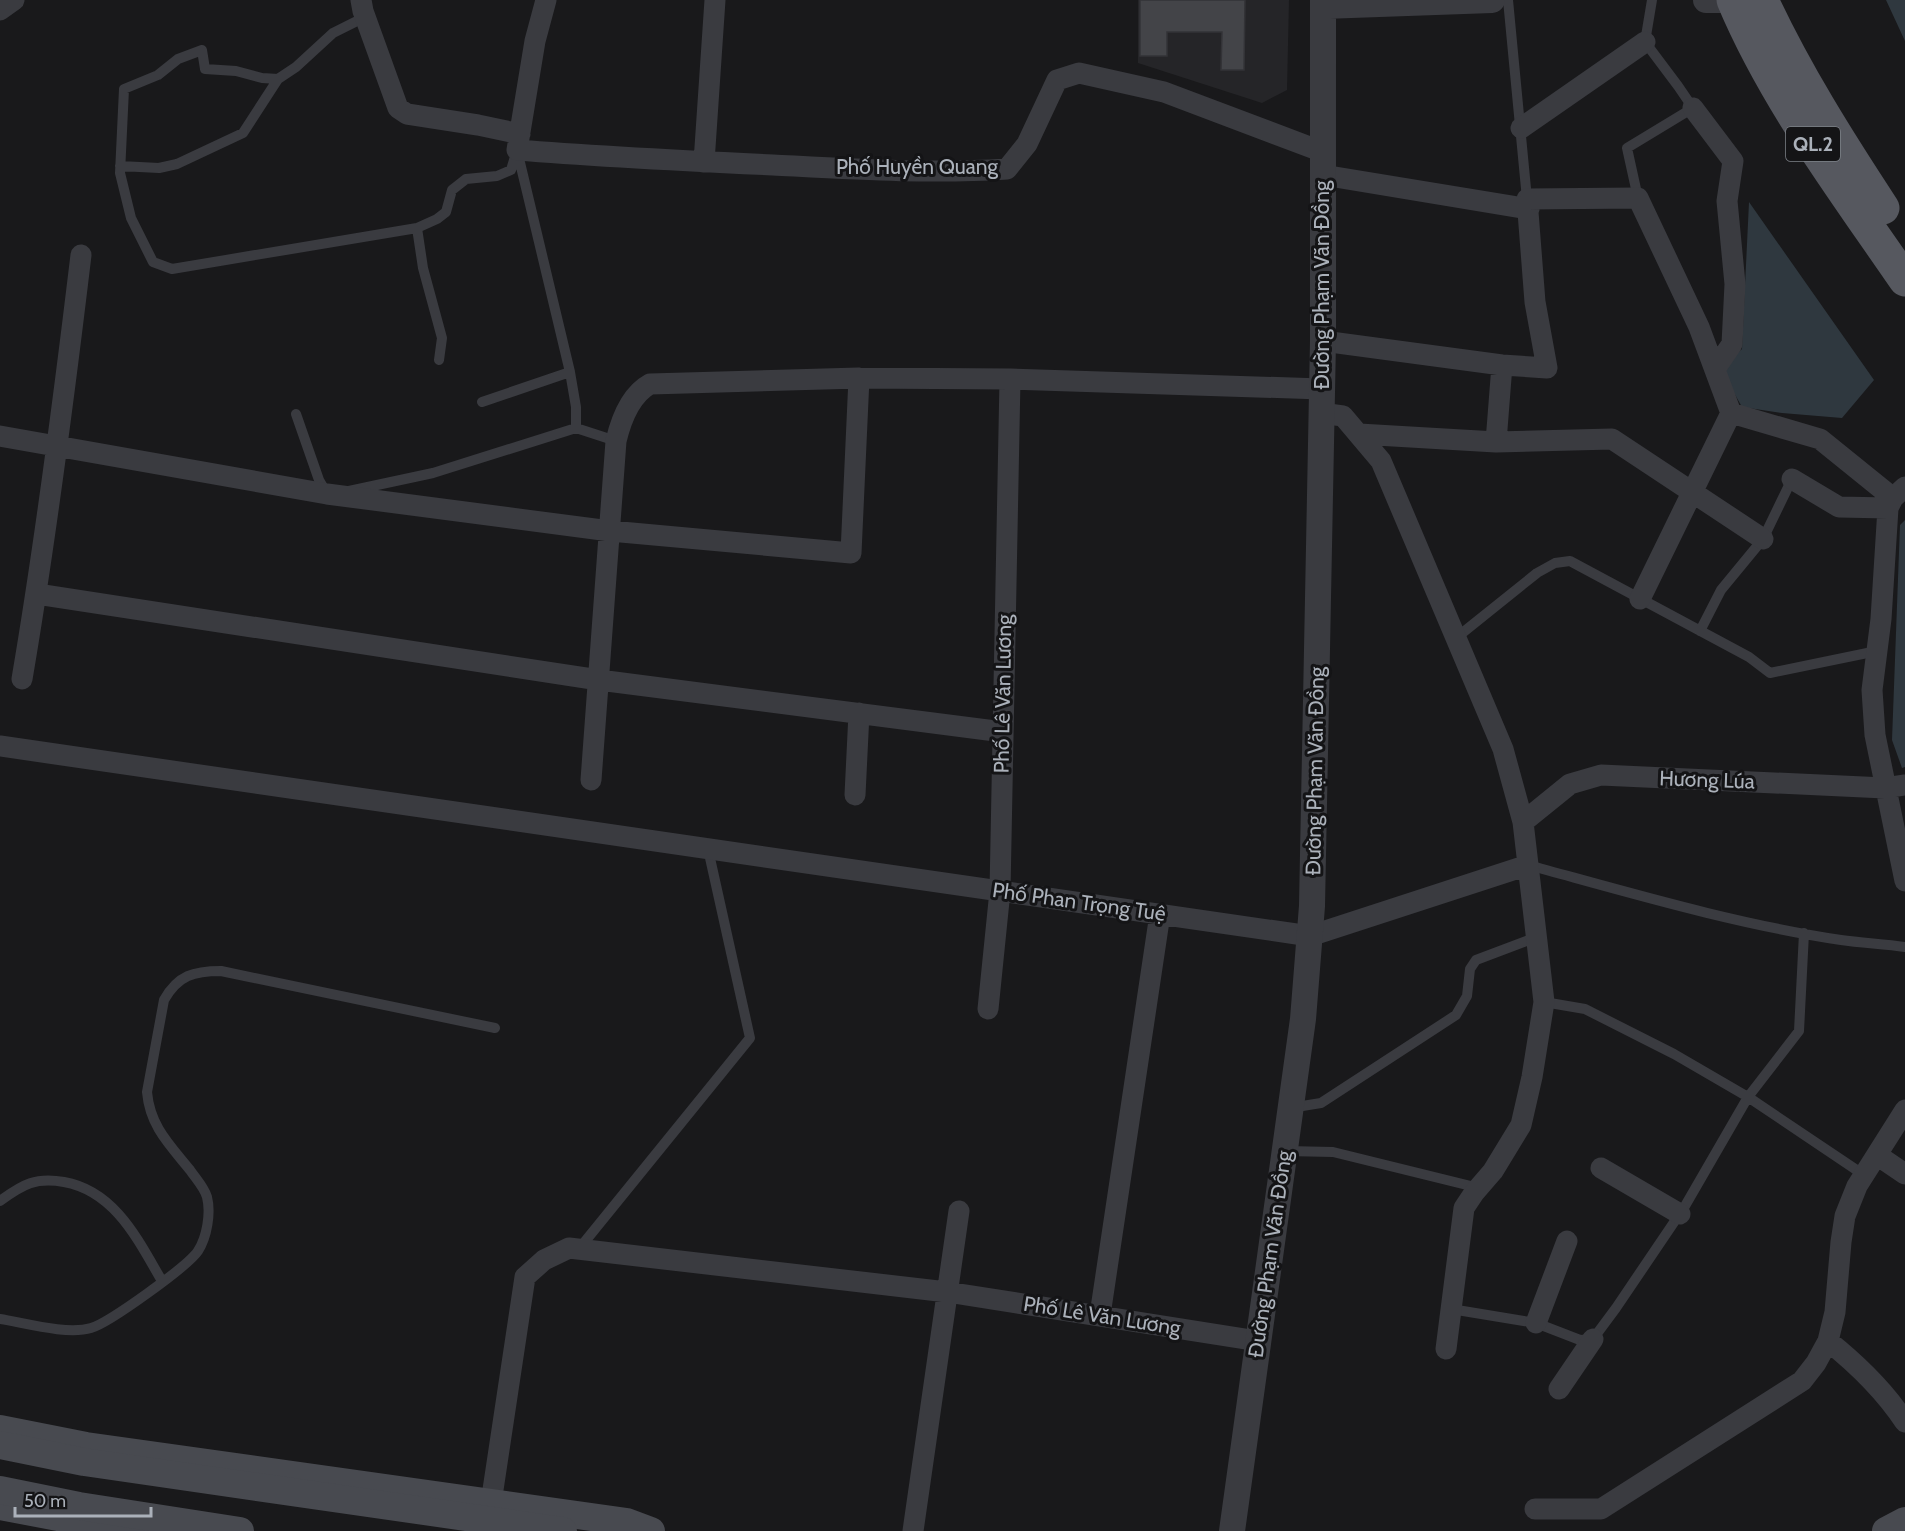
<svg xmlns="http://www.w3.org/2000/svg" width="1905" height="1531" font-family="Cabin,sans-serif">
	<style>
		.built { fill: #252528 }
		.water { fill: #2f383f }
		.building { fill: #434448; stroke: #333337; stroke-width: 1.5 }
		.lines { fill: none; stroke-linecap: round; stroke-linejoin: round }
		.service { stroke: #3a3b40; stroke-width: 10 }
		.minor { stroke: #3a3b40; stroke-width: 21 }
		.tertiary { stroke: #3a3b40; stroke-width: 26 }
		.secondary { stroke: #484a50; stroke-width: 28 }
		.primary { stroke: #56585f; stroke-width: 33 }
		.secondary-bridge { stroke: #484a50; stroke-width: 28 }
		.labels { text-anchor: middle; stroke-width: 6; stroke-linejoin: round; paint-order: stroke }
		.shield { fill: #141416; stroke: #7e8289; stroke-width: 1.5 }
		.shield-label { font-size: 20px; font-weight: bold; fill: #abb1ba }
		.street-label { font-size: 21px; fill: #abb1ba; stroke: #141416 }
	</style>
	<rect width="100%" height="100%" fill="#19191b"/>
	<!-- built -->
	<path class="built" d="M1138,0H1289L1287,90L1262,103L1138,63Z"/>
	<!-- water -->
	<path class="water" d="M1886,0H1905V41Z
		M1749,202L1874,380L1842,418L1782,413L1742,407L1720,368L1742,349Z
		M1905,520V767L1902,768L1892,740L1900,525Z"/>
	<!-- building -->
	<path class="building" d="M1140,0H1245L1244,70H1221L1222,32H1167V56H1140Z"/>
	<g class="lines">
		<!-- service -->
		<path class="service" d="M1508,0L1527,199
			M365,17L333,33L296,67L278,79L262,78L236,71L205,69L202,50L178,59L158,75L124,89L120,173L131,218L153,262L172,269L417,228L437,219L446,212L452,190L466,179L497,176L511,170L517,150
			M120,166L159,168L177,164L243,133L278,79
			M1638,198L1627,148L1693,108L1678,86L1645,42L1652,0
			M417,228L423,268L442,338L439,360
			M482,402L570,372
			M296,414L319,480L326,492
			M576,428L616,441
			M349,491L433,473L576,428V407L570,372L517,150
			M1700,631L1721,590L1763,539L1792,479
			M1456,638L1537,573L1555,563L1570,561L1749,657L1770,673L1877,651
			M1528,865C1631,893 1735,924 1841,940C1862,943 1884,944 1905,947
			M1544,1002L1585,1009L1674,1054L1748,1097L1864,1175
			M1290,1108L1321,1103L1456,1015L1467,996L1470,969L1476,960L1537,937
			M1286,1151L1333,1152L1479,1188
			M0,1201C23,1184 36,1177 64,1182C115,1191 138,1240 162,1281
			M578,1250L750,1038L708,849
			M1451,1309L1536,1323L1580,1340L1593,1339L1616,1308L1685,1206L1748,1097L1799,1031L1804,933
			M0,1319C25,1323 67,1335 91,1328C109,1323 188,1266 198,1251C207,1237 211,1213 207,1197C204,1187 196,1179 190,1170C169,1144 150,1126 147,1092L164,1000C178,975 194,971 221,971L495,1028"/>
		<!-- minor -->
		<path class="minor" d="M361,0L363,11L398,108L407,114L478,125L520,134
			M546,0L535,41L517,150C603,157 688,161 773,165C851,169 929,174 1007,169L1027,144L1057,80L1079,73L1164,92L1323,152
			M0,10L14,0
			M1693,108L1733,161L1727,201L1735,284L1732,344L1715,369
			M1521,128L1645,42
			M704,162L715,0
			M1323,175L1529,209
			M1323,341L1502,365L1547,368L1535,302L1527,199L1638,198L1699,327L1731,413L1640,599
			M1321,413L1343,416L1381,461L1503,749L1523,822L1544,1002L1532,1077L1521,1125L1493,1171L1474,1193L1464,1208L1446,1349
			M1731,413L1820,439L1893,498
			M1359,434L1496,442L1612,439L1763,539
			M0,436L327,494L610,531L851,553L859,378
			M1496,442L1502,365
			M1792,479L1839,507L1888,508
			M1905,487L1893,498L1888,508L1881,619L1872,690L1875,735L1905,881
			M37,594L599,680L1003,732
			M22,679C46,538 64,397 81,255
			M0,746L1310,936L1528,865
			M591,780L616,441C621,420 630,395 650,384L859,378L1010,379L1322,389
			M855,795L859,713
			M1523,822L1570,784L1601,775L1885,788L1905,785
			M988,1009L1000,891L1010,379
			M1877,1155L1905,1174
			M1601,1168L1680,1214
			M1100,1315L1160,914
			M1536,1323L1567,1241
			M1828,1341C1858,1365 1884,1390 1905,1422
			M1559,1389L1593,1339
			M491,1503L525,1277L544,1260L569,1248L947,1292L1258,1341
			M1535,1509H1601L1802,1381L1816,1363L1828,1341L1835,1312L1841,1242L1845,1216L1857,1186L1905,1110
			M913,1531L959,1211"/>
		<!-- tertiary -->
		<path class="tertiary" d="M1706,0H1738
			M1323,6L1492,0
			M1232,1531L1303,1019L1312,906L1323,341V0"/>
		<!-- secondary -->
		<path class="secondary" d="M0,1429L86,1446L627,1522L651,1531
			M0,1506L79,1521L141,1531
			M1886,1531L1905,1521"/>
		<!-- primary -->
		<path class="primary" d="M1733,0C1775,100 1844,191 1905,280
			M1762,0C1796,73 1839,141 1883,208"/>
		<!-- secondary-bridge -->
		<path class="secondary-bridge" d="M0,1445L84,1462L563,1531
			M0,1490L79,1506L240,1531"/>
	</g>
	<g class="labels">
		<!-- shield labels -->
		<rect class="shield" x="1786" y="127" width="54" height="34" rx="4.5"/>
		<g class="shield-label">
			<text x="1813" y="151">QL.2</text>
		</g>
		<!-- street labels -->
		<g class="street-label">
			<text x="917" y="174">Phố Huyền Quang</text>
			<text transform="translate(1322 285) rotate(-90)" y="7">Đường Phạm Văn Đồng</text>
			<text transform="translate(1003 694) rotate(-89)" y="7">Phố Lê Văn Lương</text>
			<text transform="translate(1315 771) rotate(-89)" y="7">Đường Phạm Văn Đồng</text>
			<text transform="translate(1707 780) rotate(2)" y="7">Hương Lúa</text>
			<text transform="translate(1079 902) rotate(8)" y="7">Phố Phan Trọng Tuệ</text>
			<text transform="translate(1270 1254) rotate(-82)" y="7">Đường Phạm Văn Đồng</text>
			<text transform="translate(1102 1316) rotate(9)" y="7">Phố Lê Văn Lương</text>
		</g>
	</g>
	<!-- scale -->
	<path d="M15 1507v9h136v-9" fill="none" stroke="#abb1ba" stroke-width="3"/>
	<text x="24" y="1507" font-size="18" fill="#abb1ba" stroke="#141416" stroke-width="4.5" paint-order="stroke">50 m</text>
</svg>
